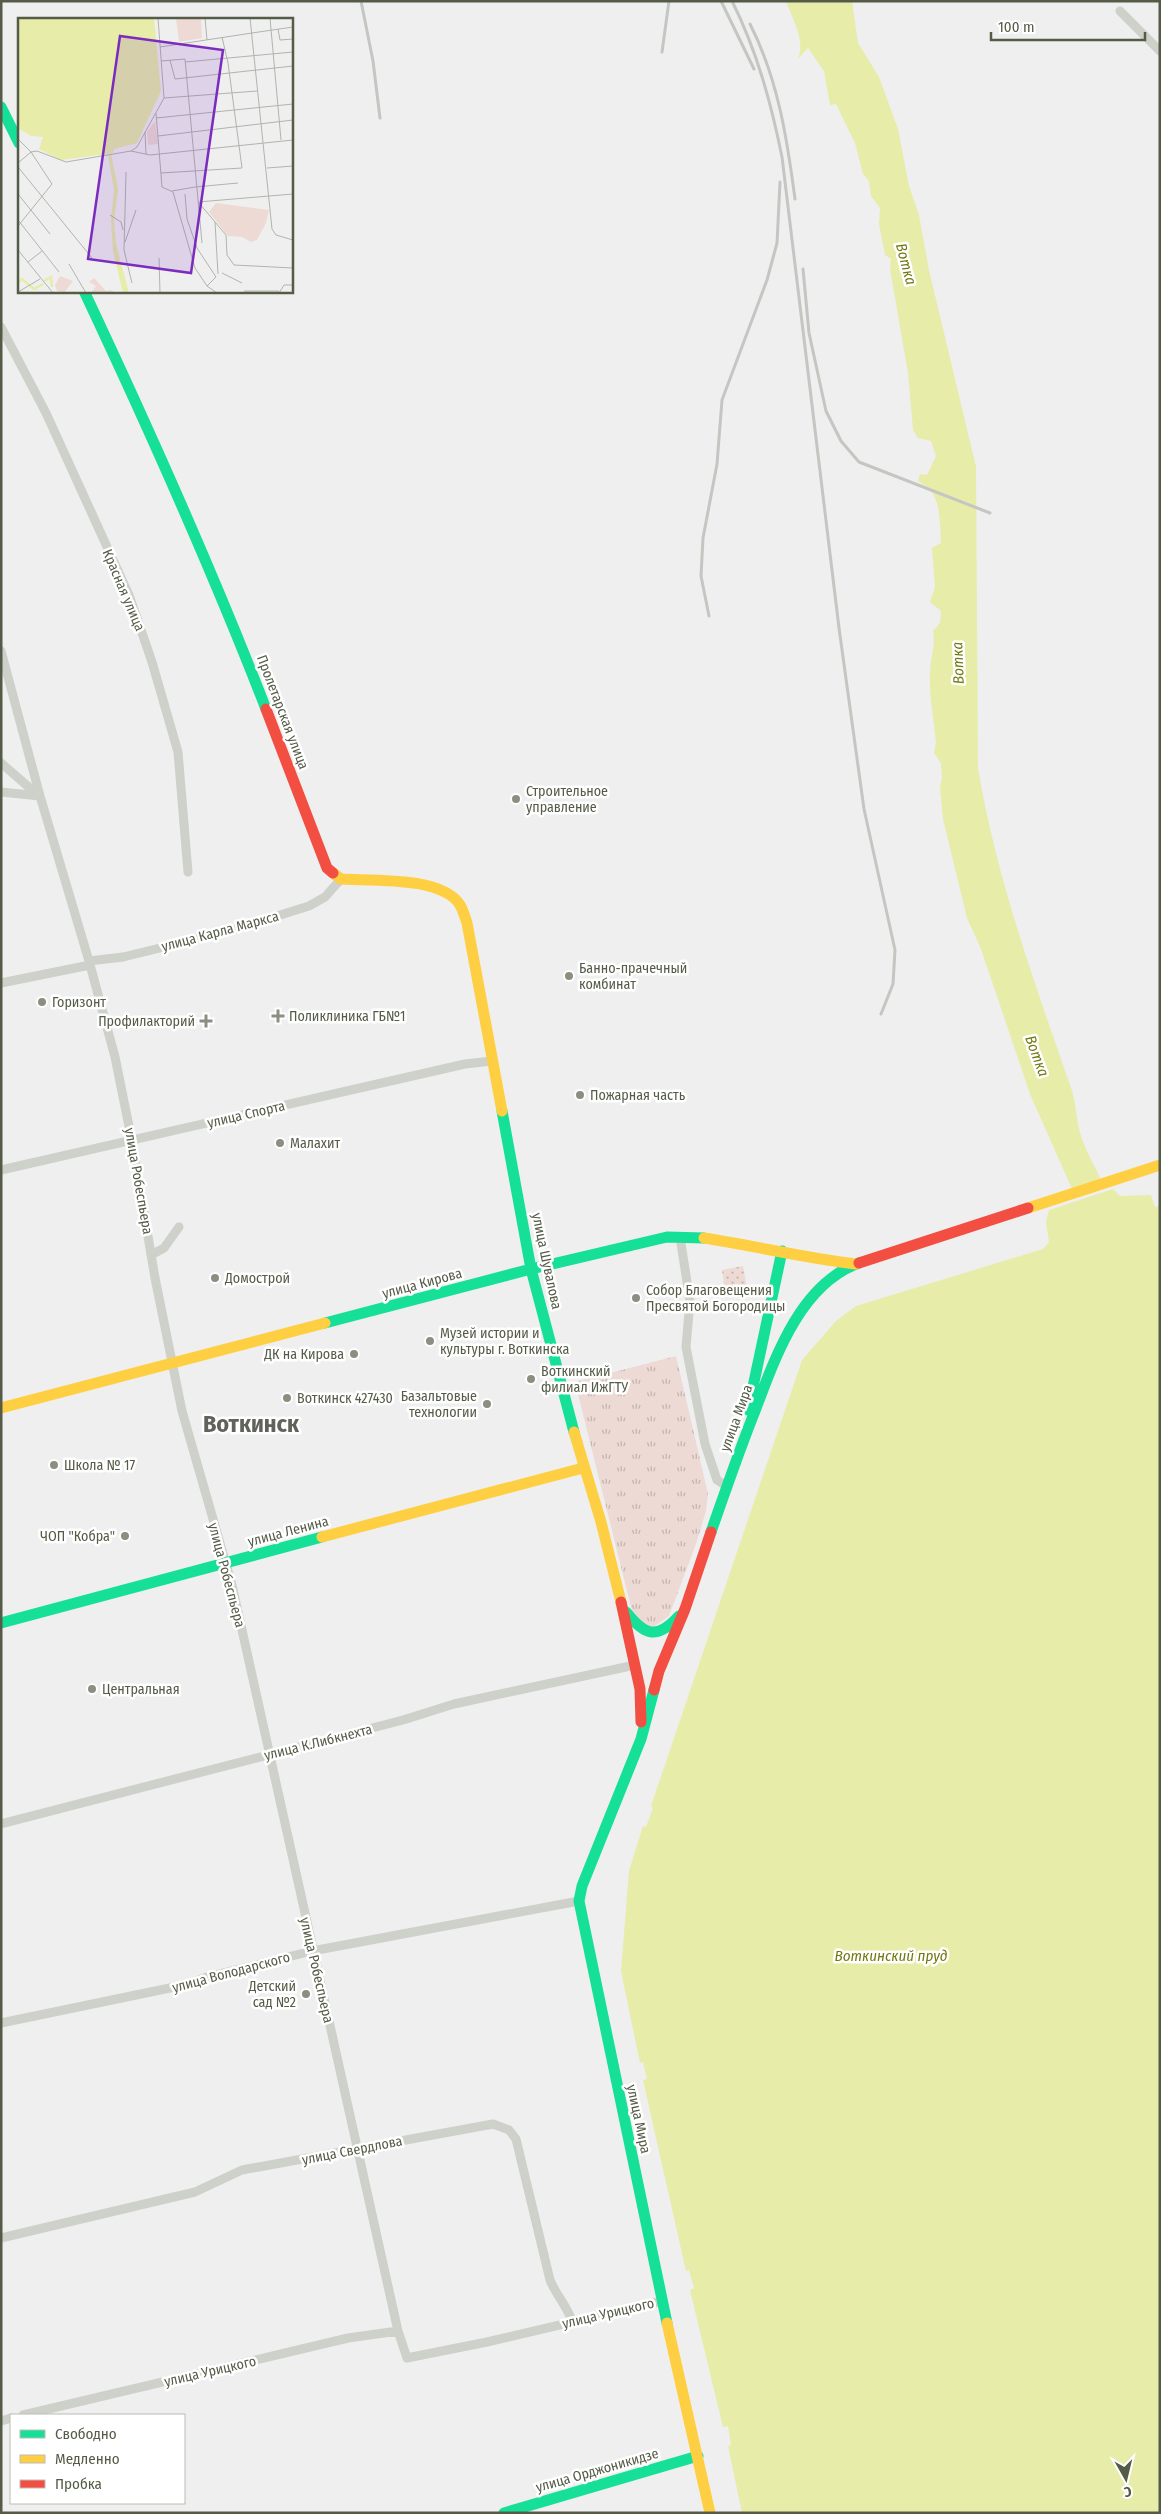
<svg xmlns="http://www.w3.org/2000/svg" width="1161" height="2514" font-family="'Fira Sans Condensed',sans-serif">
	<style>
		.grass { fill: url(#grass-dots) }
		.park { fill: url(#park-tufts) }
		.water { fill: #e7eca9 }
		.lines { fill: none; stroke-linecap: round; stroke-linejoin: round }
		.street { stroke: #ced0ca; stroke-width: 9 }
		.fast { stroke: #16e098; stroke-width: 11 }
		.slow { stroke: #ffcf43; stroke-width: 11 }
		.jam { stroke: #f24e42; stroke-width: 11 }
		.rail { stroke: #c4c6c2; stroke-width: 3 }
		.poi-dot { fill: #8a8f81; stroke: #fff; stroke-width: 2 }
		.labels { text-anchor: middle; stroke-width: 5; stroke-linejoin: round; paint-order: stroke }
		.street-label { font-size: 14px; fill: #545b46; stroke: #fff }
		.poi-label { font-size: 14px; fill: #545b46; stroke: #fff; text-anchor: start }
		.water-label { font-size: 15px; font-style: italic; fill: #727910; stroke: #fff }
		.town-label { font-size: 24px; font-weight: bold; fill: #5f635b; stroke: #fff }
		.inset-river { fill: none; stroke: #e7eca9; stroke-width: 2.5 }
		.inset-road { fill: none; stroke: #b1b4ab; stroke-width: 1 }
		.view { fill: #7b2cbf; fill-opacity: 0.15; stroke: #7b2cbf; stroke-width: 2.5 }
		.inset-edge { fill: none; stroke: #545b46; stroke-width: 2.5 }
	</style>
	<defs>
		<pattern id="grass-dots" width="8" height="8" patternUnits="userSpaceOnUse" patternTransform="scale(1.25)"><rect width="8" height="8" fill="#eedad4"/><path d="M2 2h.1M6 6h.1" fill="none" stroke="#c3b4ae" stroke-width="1.8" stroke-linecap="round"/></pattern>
		<pattern id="park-tufts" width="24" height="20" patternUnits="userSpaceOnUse" patternTransform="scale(1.25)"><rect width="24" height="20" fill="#eedad4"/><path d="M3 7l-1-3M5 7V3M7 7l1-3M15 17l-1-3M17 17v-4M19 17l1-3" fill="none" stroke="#c3b4ae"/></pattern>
	</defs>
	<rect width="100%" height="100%" fill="#efefef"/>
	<!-- grass -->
	<path class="grass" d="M743,1266L747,1287L725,1291L722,1270Z"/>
	<!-- park -->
	<path class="park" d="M676,1356L708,1494L706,1511L696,1544L669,1616L649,1630L633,1615L575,1382Z"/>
	<!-- water -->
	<path class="water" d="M786,1H852L858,43L879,77L898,129L909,186L919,215L929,270L976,467L978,768C996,877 1034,981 1070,1085C1076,1100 1076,1118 1080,1133C1085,1150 1095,1166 1102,1182L1073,1191L1030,1094L981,949L967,918L943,819L940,787L942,778L941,763L934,753L936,743C934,720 929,696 930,673C930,658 936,646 933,631L940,623L941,611L930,602L935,587L932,548L941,543C940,528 941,503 931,491C928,487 922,484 918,481L920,474L927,475L936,456L931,441L918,438L913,430L908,373L890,269L891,259L885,255L879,224L880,208L871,196L869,181L863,174L855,143L836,104L830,105L824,71L808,48L798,59C806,40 792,19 786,1Z
		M1113,1189L1120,1196L1151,1195L1155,1207L1160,1206V2513H742L728,2446L731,2445L728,2426L723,2427L690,2290L694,2288L689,2270L686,2271L643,2080L647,2079L643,2062L640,2063L621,1971L629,1871L643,1826L646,1827L653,1808L651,1806L802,1360L836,1321L856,1306L1043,1249L1049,1242L1046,1222L1049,1210Z"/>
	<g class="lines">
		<!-- street -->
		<path class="street" d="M1120,11L1160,51
			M1,327L46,413L129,595L152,662L178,752L188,872
			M1,651L40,796L89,961L115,1057L132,1141L155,1278L182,1411L232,1585L398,2331L407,2358L487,2342L662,2301
			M1,763L39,796
			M1,792L40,796
			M89,961L123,957L226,932L309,906L325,897L341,879
			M1,983L90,965
			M1,1170L465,1064L492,1061
			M680,1237L690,1301L686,1347L705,1444L717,1480L728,1487
			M151,1255L164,1248L179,1227
			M1,1824L403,1720L454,1704L635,1665
			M1,2023L189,1984L207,1977L312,1951L579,1901
			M1,2238L195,2192L242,2170L493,2124L509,2130L516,2139L550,2280C556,2295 567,2306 572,2321
			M23,2415L348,2338L398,2331
			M1,2421L11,2418"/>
		<!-- fast -->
		<path class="fast" d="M1,107L19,143
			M84,291C149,429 211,567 266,709
			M502,1111L531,1269L574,1432
			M325,1323L531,1269L667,1237L704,1238
			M748,1410L782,1251
			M711,1532C725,1492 739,1451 755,1411C775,1358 800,1284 859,1263
			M626,1612C645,1636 657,1640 679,1616
			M1,1623L322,1537
			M654,1690L641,1739L582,1886L579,1901L667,2323
			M504,2513L698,2456"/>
		<!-- slow -->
		<path class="slow" d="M333,873L341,879C372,881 442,876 460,905C463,910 465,917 467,923L502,1111
			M1028,1208L1160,1165
			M704,1238C755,1246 805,1258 856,1264
			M1,1408L325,1323
			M574,1432L601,1522L621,1602
			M322,1537L583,1468
			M667,2323L710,2513"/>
		<!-- jam -->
		<path class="jam" d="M266,709L327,868L333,873
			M859,1263L1028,1208
			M621,1602L640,1689L641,1722
			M654,1690L659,1671L685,1609L711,1532"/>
		<!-- rail -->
		<path class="rail" d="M361,1L373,61L380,118
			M721,1L754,69
			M732,1C757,51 771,103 782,157L839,628L864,809L895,950L893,984L881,1014
			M750,24C778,79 787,138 795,199
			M662,52L669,1
			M803,269L809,333L826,411L841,441L859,462L990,513
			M709,616L701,576L703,538L717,464L722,400L767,280L777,243L780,182"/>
	</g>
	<!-- markers -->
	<g class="poi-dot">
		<circle cx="516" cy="799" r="5"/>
		<circle cx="569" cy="976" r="5"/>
		<circle cx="42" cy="1002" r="5"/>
		<path d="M275.5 1008.5h5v5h5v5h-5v5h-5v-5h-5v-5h5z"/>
		<path d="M203.5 1013.5h5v5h5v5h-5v5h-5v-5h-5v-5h5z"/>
		<circle cx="580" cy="1095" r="5"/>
		<circle cx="280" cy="1143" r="5"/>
		<circle cx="215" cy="1278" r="5"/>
		<circle cx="636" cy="1298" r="5"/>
		<circle cx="430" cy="1341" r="5"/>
		<circle cx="354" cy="1354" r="5"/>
		<circle cx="531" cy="1379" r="5"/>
		<circle cx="287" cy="1398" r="5"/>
		<circle cx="487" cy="1404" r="5"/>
		<circle cx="54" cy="1465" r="5"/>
		<circle cx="125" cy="1536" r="5"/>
		<circle cx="92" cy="1689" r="5"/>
		<circle cx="306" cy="1994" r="5"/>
	</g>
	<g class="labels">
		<!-- street labels -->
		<g class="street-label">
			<text transform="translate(124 590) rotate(67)" y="5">Красная улица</text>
			<text transform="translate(283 712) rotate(69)" y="5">Пролетарская улица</text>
			<text transform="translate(220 931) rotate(-15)" y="5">улица Карла Маркса</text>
			<text transform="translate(246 1114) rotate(-13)" y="5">улица Спорта</text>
			<text transform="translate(139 1181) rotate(80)" y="5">улица Робеспьера</text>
			<text transform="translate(547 1261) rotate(78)" y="5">улица Шувалова</text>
			<text transform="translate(422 1283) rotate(-15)" y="5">улица Кирова</text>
			<text transform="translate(736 1418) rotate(-70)" y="5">улица Мира</text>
			<text transform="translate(288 1531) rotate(-15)" y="5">улица Ленина</text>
			<text transform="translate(227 1575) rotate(75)" y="5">улица Робеспьера</text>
			<text transform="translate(318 1742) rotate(-14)" y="5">улица К.Либкнехта</text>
			<text transform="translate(317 1970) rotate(77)" y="5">улица Робеспьера</text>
			<text transform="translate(231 1972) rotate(-15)" y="5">улица Володарского</text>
			<text transform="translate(639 2119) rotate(78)" y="5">улица Мира</text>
			<text transform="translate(352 2150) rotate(-11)" y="5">улица Свердлова</text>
			<text transform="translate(608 2313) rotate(-13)" y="5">улица Урицкого</text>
			<text transform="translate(210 2371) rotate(-13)" y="5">улица Урицкого</text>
			<text transform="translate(597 2470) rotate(-16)" y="5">улица Орджоникидзе</text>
		</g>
		<!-- poi labels -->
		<g class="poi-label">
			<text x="526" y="796">Строительное<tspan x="526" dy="16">управление</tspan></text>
			<text x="579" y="973">Банно-прачечный<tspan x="579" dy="16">комбинат</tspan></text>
			<text x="52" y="1007">Горизонт</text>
			<text x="289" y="1021">Поликлиника ГБ№1</text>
			<text x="195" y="1026" text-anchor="end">Профилакторий</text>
			<text x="590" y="1100">Пожарная часть</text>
			<text x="290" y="1148">Малахит</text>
			<text x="225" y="1283">Домострой</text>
			<text x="646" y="1295">Собор Благовещения<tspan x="646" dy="16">Пресвятой Богородицы</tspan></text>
			<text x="440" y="1338">Музей истории и<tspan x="440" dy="16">культуры г. Воткинска</tspan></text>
			<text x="344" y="1359" text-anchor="end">ДК на Кирова</text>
			<text x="541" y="1376">Воткинский<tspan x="541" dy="16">филиал ИжГТУ</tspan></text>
			<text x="477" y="1401" text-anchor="end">Базальтовые<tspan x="477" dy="16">технологии</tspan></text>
			<text x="297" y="1403">Воткинск 427430</text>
			<text x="64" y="1470">Школа № 17</text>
			<text x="115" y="1541" text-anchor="end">ЧОП "Кобра"</text>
			<text x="102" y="1694">Центральная</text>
			<text x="296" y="1991" text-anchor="end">Детский<tspan x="296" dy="16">сад №2</tspan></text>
		</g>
		<!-- water labels -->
		<g class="water-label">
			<text transform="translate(906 264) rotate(75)" y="5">Вотка</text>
			<text transform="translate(958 663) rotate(-92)" y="5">Вотка</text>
			<text transform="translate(1037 1056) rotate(70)" y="5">Вотка</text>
			<text x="891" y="1961">Воткинский пруд</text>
		</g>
		<!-- town labels -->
		<g class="town-label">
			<text x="251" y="1432">Воткинск</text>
		</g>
	</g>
	<!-- overview -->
	<g transform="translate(18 18)">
		<rect width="275" height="275" fill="#efefef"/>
		<path d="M42,258L55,263L46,275L39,273L37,267ZM76,260L88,273L94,272L96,275H73L78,268L71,264Z" fill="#eedad4"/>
		<path d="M198,185L251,192L248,205L239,222L233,224L224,219L210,218L191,194Z" fill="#eedad4"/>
		<path d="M137,103L140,126L130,127L129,114Z" fill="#eedad4"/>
		<path d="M158,0H183L184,20L161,24Z" fill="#eedad4"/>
		<path d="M0,0H136L143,73L119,125L96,131L95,135L43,142L21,131L25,119L13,118L0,110ZM93,136L100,171L96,203L98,226L111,275H105L95,233L93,202L96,172L90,137Z" fill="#e7eca9"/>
		<path class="inset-river" d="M26,263L33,259L34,269M0,264L4,261L16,271L25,266"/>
		<path class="inset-road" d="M187,0L189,22M232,0L254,211L258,217L275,222M252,0L263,122M260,11L262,22L275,21M234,15L275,9M142,29L234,15M152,42L157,61L275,48M143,43L167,41L184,225M167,44L275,34M146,80L239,73M138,95L144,169L155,174L177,250L189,268L199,275M138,100L275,86M127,114L128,136M140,118L275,102M0,121L13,134M113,133L132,137L275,122M13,134L19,133L48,144L113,133L119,129L146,80L140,0M0,145L13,134M0,149L74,240M249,150L275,148M108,154L106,232L114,265M143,155L224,150L210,45L204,19M177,169L220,165M154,173L177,169M0,176L32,216M167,176L169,201L179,230L198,259L189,268M180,184L275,176M181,185L208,217L209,237L216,247L275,250M92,197L103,204L105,212M0,202L41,254M197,204L200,256M0,208L34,166L13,134M107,224L118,192M0,232L35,275M141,240L142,275M10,244L24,233M51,246L68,275M204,255L224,265M226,273H261M0,274L22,261M261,275L266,267H275"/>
		<path class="view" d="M102,18L205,32L173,255L70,241Z"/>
		<rect width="275" height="275" class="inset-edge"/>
	</g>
	<!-- border -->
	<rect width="1161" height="2514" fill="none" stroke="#545b46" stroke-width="5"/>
	<!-- legend -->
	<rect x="10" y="2414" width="175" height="90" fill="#ffffff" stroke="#bbbdb5"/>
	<rect x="20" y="2430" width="25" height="8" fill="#16e098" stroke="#bbbdb5"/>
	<text x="55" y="2439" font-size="15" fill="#545b46">Свободно</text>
	<rect x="20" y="2455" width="25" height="8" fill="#ffcf43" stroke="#bbbdb5"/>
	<text x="55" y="2464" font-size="15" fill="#545b46">Медленно</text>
	<rect x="20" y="2480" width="25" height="8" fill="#f24e42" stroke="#bbbdb5"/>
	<text x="55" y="2489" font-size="15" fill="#545b46">Пробка</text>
	<!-- north arrow -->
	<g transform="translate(1126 2479) rotate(172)" stroke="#ffffff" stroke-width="4" paint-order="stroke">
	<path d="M0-4L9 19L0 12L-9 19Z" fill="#545b46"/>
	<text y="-8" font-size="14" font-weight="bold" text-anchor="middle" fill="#545b46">С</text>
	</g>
	<!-- scale -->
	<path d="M991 32v8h154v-8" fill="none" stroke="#545b46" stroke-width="2.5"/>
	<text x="998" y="32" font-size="15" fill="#545b46" stroke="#ffffff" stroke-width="4" paint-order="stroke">100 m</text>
</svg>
